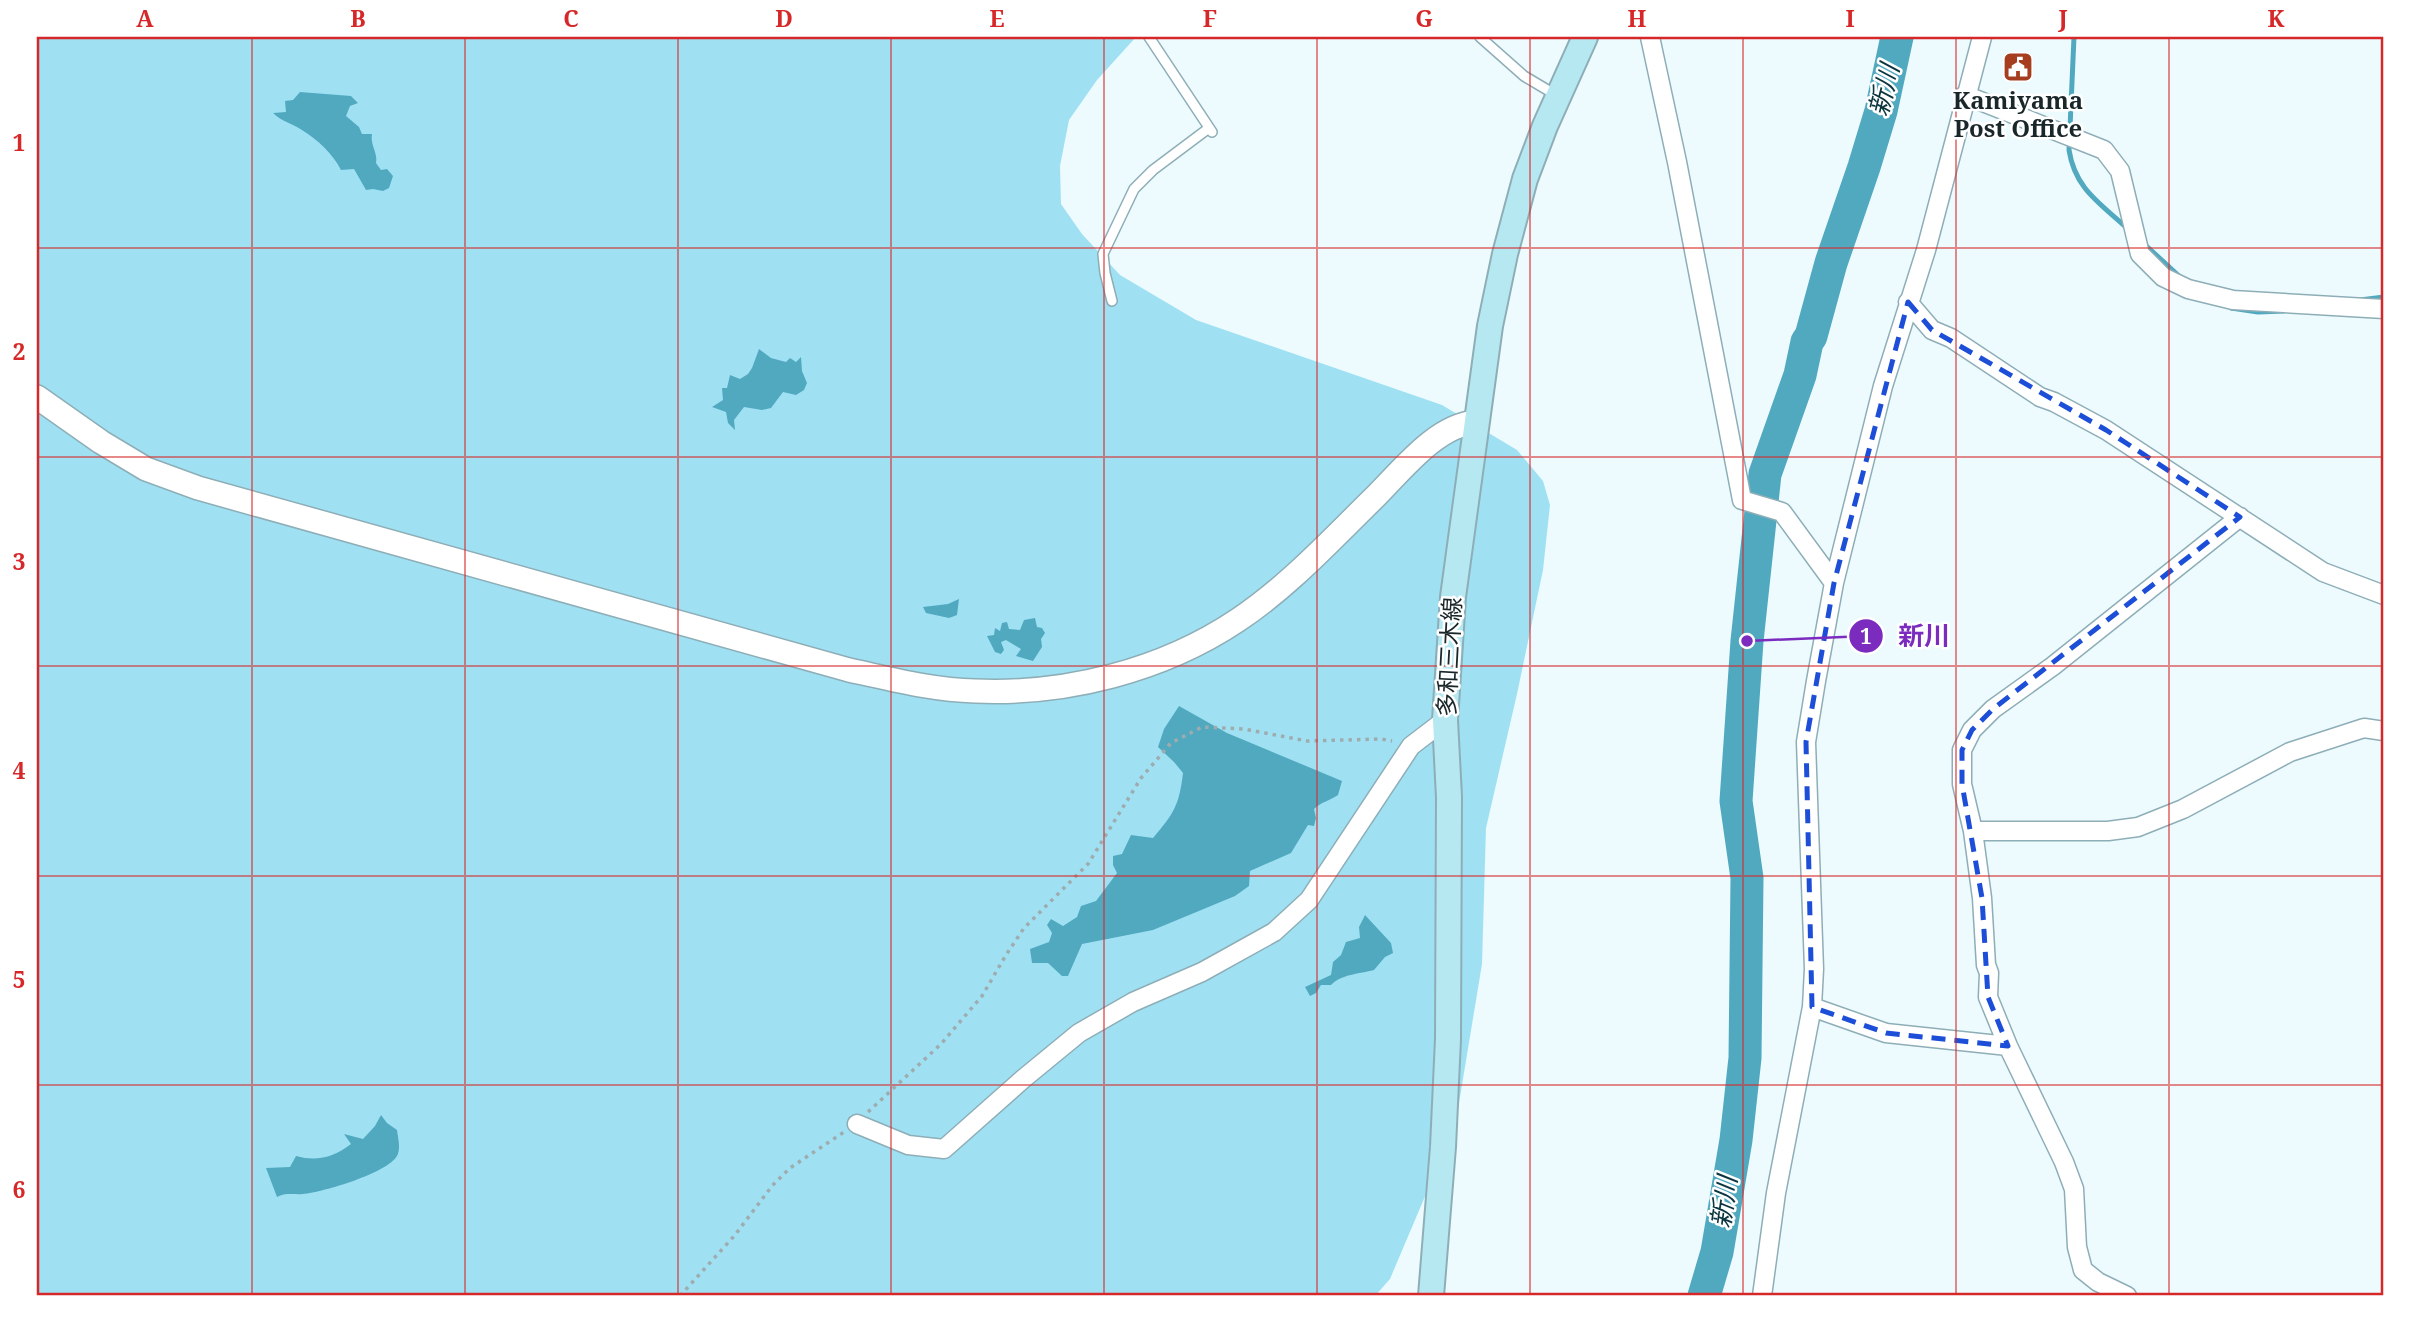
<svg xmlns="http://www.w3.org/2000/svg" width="2421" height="1333" font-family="'Noto Serif','Noto Sans JP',serif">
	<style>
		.green { fill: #9fe1f3 }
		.water { fill: #51a9bf }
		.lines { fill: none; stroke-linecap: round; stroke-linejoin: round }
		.stream { stroke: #51a9bf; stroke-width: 5 }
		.river { stroke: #51a9bf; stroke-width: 33 }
		.service-casing { stroke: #8eaeb7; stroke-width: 12 }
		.minor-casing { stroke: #8eaeb7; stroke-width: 21 }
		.tertiary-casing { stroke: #8eaeb7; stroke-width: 26 }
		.secondary-casing { stroke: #8eaeb7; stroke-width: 28 }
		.path { stroke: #9eacaf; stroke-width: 3.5; stroke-dasharray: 3.5 5; stroke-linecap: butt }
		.service { stroke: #fff; stroke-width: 9 }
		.minor { stroke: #fff; stroke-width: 18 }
		.tertiary { stroke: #fff; stroke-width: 23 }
		.secondary { stroke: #b6e8f2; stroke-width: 24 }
		.marked { fill: none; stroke: #1d4ed8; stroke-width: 5; stroke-dasharray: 14 9; stroke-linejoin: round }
		.grid { fill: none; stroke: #d62828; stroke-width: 2; stroke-opacity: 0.55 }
		.labels { text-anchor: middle; stroke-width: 5; stroke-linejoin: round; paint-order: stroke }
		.poi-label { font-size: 24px; font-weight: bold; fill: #1a272a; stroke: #fff }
		.street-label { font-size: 24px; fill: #1a272a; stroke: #fff }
		.water-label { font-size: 26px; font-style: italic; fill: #0a343e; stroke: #fff }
		.leader { fill: none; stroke: #7b2cbf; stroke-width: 2.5 }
		.callout-dot { fill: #7b2cbf; stroke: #fff; stroke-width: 2.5 }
		.mark-label { font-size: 21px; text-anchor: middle; font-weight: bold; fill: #fff }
		.callout-label { font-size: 26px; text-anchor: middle; font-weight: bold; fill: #7b2cbf; stroke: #fff; stroke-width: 5; stroke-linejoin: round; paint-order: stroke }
		.neatline { fill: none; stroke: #d62828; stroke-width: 2.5 }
		.grid-label { font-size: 23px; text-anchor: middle; font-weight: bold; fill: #d62828 }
	</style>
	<rect width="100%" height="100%" fill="#edfbff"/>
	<!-- green -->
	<path class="green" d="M37,37H1136L1097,80L1069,120L1060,166L1061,204L1082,234L1120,275L1196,320L1442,405L1517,450L1543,481L1550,505L1543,570L1517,694L1486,828L1482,964L1459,1103L1426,1194L1390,1279L1375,1296H37Z"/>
	<!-- water -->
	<path class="water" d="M300,92L351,96L358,103L350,106L346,116L359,127L362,134H372C370,146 378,152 376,163L381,170L387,169L393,176L389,188L383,191L373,189L366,190L354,169L341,170C333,154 318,140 302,130C292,123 282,122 273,113L286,112L285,101L293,100Z
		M759,349L771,358L786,362L790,358L796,362L801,357L802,371L807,383L804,390L796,395L783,392L771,408L762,410L744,407L734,420L735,430L728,423L726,412L712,407L723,400L722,388H727L730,375L740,379L748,374L752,368Z
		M959,599L957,615L949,618L926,613L923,607L948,604Z
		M1035,618L1037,627L1042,628L1045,633L1041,639L1042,647L1033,661L1016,656L1021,649L1006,640L1001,642L1004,650L1001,654L995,652L987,636L994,635L995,628L1000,631L1002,623L1007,622L1009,629L1020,630L1024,620Z
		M1179,706L1227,733L1342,781L1338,795C1329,801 1321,802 1314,809L1316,818L1314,826L1308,825L1291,853L1250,871L1249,886L1235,896L1153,930L1082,944L1068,976H1062L1048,963H1032L1030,949L1049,942L1052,933L1047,925L1051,919L1063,926L1077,917L1081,906L1096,901L1117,873L1113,865V856L1122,854L1131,835L1153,838C1174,813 1179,806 1183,773L1174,762L1158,747L1164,729Z
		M1365,915L1391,943L1393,953L1385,957L1374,970C1359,974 1342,974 1331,985H1321L1316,993L1310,996L1305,987L1331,975L1333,962L1341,955L1346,942L1360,938L1359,927Z
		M381,1115L387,1123L397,1130C398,1138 401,1148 397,1156C387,1173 324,1192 303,1194C294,1195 286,1192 277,1197L266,1168L290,1167L296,1156C317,1162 334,1157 351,1144L344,1134L363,1139L375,1126Z"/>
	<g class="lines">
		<!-- stream -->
		<path class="stream" d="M2074,37L2069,150C2075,189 2100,203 2128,229
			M2142,242L2179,276
			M2360,300L2384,297
			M2231,308L2258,312L2284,311"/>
		<!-- river -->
		<path class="river" d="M1704,1296L1717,1252L1736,1140L1745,1058L1747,878L1736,801L1747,641L1765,474L1800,375L1807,342L1811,336L1831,263L1864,167L1881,111L1897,37"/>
		<!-- service casing -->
		<g class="service-casing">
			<path id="service" d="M1149,37L1212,132
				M1480,37L1524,76L1556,95
				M1112,301L1105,273L1103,254L1134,189L1153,170L1209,128"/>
		</g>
		<!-- minor casing -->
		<g class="minor-casing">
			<path id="minor" d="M1650,37L1677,162L1742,500L1782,512L1834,583
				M1965,95L2104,150L2120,171L2140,254L2163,277L2188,289L2233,300L2384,309
				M1908,302L1932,330L1951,338L2040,397L2054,402L2106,430L2323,572L2384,595
				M1973,831H2108L2138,827L2183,809L2290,752L2364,728L2384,731
				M1812,1007L1886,1033L2008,1046
				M857,1124L908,1145L944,1149L1023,1079L1079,1033L1133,1002L1202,972L1274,932L1309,900L1411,746L1445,720
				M1762,1296L1776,1193L1812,1007L1814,969L1806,742L1816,681L1834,583L1883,386L1926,250L1982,37
				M2127,1296L2098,1282L2083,1270L2077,1247L2074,1189L2064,1162L2008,1046L1988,997L1989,973L1986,965L1982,898L1973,831L1962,784V750L1972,730L1993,709L2053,666L2240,517"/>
		</g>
		<!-- tertiary casing -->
		<g class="tertiary-casing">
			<path id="tertiary" d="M37,397L101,442L146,469L198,488L849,670C891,679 932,690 975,691C1065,695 1162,671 1238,620C1289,586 1332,539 1376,496C1403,469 1437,425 1476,422"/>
		</g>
		<!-- secondary casing -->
		<g class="secondary-casing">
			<path id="secondary" d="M1431,1296L1443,1147L1448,1039L1449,797L1445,720L1453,597L1490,326L1505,254L1525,179L1545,126L1585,37"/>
		</g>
		<!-- path -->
		<path class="path" d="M868,1112L941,1044L982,996L1006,955L1024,928L1088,864L1141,778L1171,743L1202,727L1244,729L1307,741L1381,739L1392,741
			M680,1296L735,1235L772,1186L790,1168L844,1132"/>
		<!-- service -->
		<use href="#service" class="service"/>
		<!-- minor -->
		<use href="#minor" class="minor"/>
		<!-- tertiary -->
		<use href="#tertiary" class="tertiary"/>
		<!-- secondary -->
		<use href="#secondary" class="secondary"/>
	</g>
	<!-- marked area -->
	<path class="marked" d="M1908,302L1932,330L2106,430L2240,517L1993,709L1972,730L1962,750V784L1982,898L1988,997L2008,1046L1886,1033L1812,1007L1806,742L1834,583Z"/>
	<!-- grid -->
	<path class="grid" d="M252,37V1296M465,37V1296M678,37V1296M891,37V1296M1104,37V1296M1317,37V1296M1530,37V1296M1743,37V1296M1956,37V1296M2169,37V1296M37,248H2384M37,457H2384M37,666H2384M37,876H2384M37,1085H2384"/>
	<!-- icons -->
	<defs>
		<g id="civic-square" transform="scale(1.575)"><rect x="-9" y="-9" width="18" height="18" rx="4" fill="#a53d1e" stroke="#fff"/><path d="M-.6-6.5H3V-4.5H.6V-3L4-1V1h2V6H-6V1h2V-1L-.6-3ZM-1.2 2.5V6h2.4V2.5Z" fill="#fff"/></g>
	</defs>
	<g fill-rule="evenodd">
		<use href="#civic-square" x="2018" y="67"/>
	</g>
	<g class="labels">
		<!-- poi labels -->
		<g class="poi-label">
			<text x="2018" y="109">Kamiyama<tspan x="2018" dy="28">Post Office</tspan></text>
		</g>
		<!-- street labels -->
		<g class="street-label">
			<text transform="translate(1450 657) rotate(-87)" y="8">多和三木線</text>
		</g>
		<!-- water labels -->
		<g class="water-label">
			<text transform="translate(1884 90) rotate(-76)" y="9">新川</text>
			<text transform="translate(1724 1202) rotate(-82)" y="9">新川</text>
		</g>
	</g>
	<!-- callouts -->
	<path class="leader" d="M1747 641L1866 636"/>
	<g class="callout-dot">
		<circle cx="1747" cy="641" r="7"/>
		<circle cx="1866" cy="636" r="18"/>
	</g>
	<g class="mark-label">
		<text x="1866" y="644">1</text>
	</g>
	<g class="callout-label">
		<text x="1924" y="645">新川</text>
	</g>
	<!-- border -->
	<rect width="2421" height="1333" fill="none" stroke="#ffffff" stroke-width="77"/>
	<rect x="38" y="38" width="2344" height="1256" class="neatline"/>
	<g class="grid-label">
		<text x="145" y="27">A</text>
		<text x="358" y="27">B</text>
		<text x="571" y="27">C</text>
		<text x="784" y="27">D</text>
		<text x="997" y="27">E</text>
		<text x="1210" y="27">F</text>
		<text x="1424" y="27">G</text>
		<text x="1637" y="27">H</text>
		<text x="1850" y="27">I</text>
		<text x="2063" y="27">J</text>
		<text x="2276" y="27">K</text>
		<text x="19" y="151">1</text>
		<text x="19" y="360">2</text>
		<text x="19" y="570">3</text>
		<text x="19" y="779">4</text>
		<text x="19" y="988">5</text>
		<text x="19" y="1198">6</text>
	</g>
</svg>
